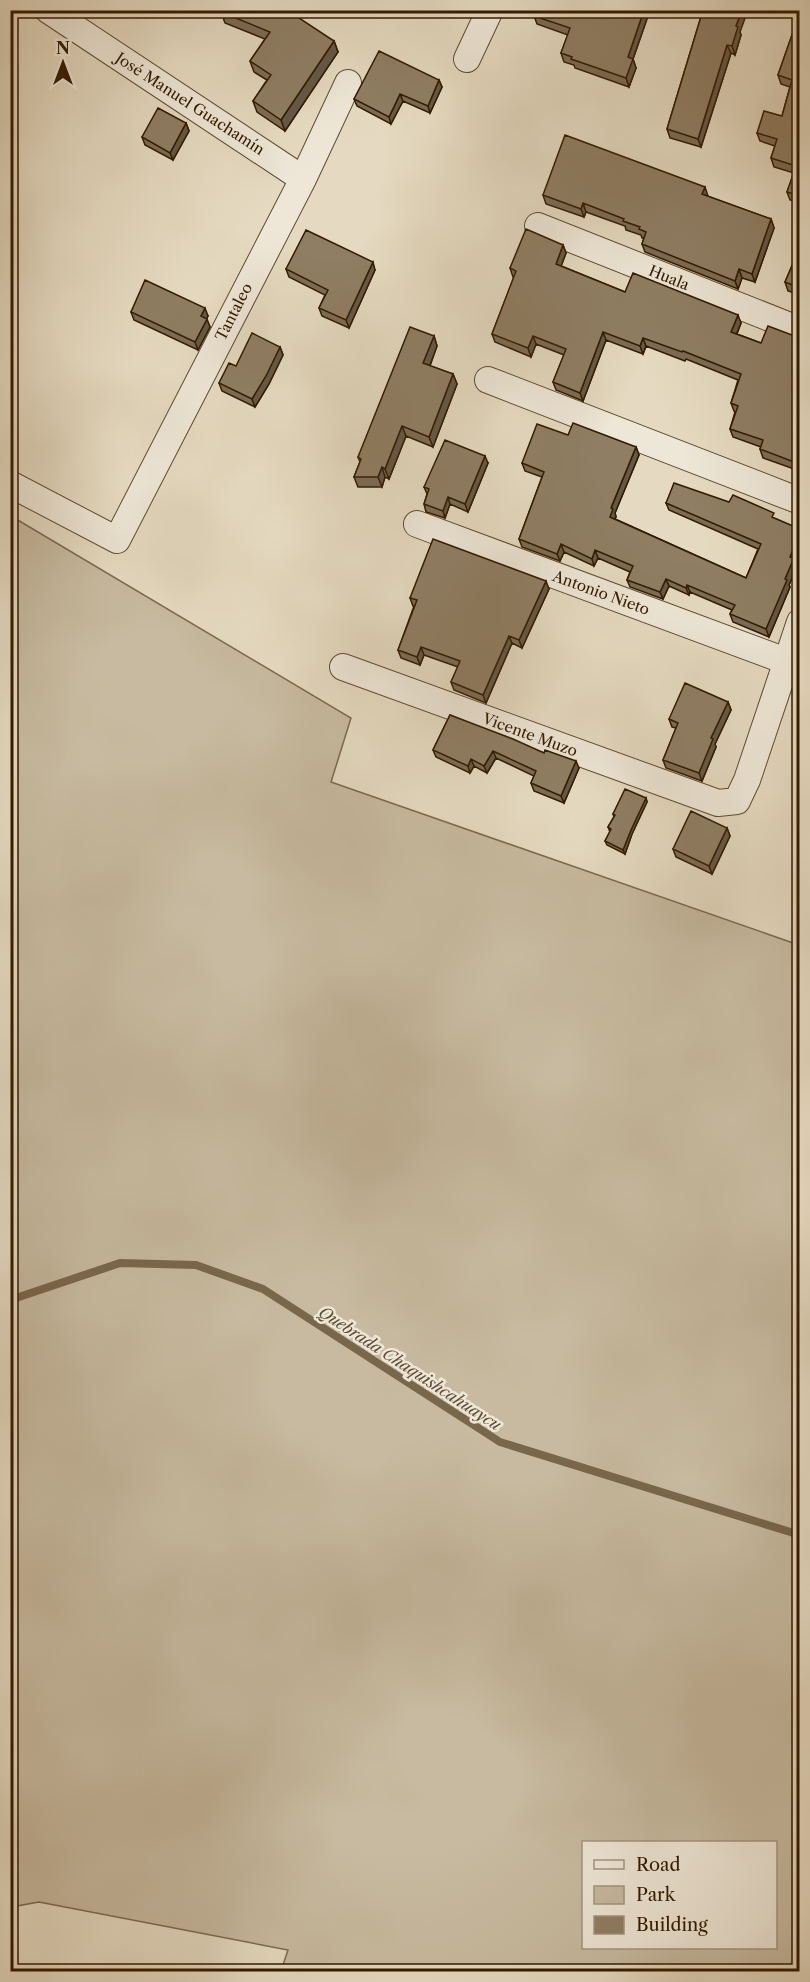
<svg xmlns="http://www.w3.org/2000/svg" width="810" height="1982" font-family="'Libre Caslon Text',serif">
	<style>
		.green { fill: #c7baa0; stroke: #7c6a50; stroke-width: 1.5; fill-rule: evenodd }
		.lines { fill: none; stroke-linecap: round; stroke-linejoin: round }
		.stream { stroke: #79674c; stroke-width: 8 }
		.street-casing { stroke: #5f4b30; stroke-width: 28 }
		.street { stroke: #eee7d7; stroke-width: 26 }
		.wall { fill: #7b6c56; stroke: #321b00; stroke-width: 1.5 }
		.shaded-wall { fill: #645846; stroke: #321b00; stroke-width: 1.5 }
		.building { fill: #8f7e64; stroke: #321b00; stroke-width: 1.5 }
		.labels { text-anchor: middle; stroke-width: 5; stroke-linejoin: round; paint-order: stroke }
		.street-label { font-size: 15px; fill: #321b00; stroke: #eee7d7 }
		.water-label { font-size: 16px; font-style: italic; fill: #614d33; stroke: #eee7d7 }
	</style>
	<rect width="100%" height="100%" fill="#e5dac1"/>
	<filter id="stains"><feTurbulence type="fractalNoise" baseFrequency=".00333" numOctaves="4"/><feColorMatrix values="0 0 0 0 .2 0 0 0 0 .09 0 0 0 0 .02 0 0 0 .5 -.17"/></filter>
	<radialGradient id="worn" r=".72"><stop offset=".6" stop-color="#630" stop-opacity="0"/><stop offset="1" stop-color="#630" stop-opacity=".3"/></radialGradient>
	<!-- green -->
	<path class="green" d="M11,516L351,718L331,782L799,945V1971H281L288,1950L39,1902L11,1907ZM584,1842H776V1948H584Z"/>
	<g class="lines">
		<!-- stream -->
		<path class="stream" d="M10,1300L120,1263L196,1265L263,1289L500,1442L800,1535"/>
		<!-- street casing -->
		<g class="street-casing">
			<path id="street" d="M48,10L303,179
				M467,59L490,10
				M538,226L800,330
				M488,380L800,501
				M10,484L117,540L303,179L348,83
				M417,524L786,661
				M343,667L718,803L737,801L747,780L800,622"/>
		</g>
		<!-- street -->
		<use href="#street" class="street"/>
	</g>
	<!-- wall -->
	<path class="wall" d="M535,10H650L633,59L636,68L629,87L575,68L574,65L564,62L561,53L568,35L537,24L534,16Z
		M703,10L740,32L741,35L735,55L731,53L701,147L670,138L667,129Z
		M221,12L334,41L338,52L285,131L257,112L253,101L267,80L254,72L250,61L265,39L225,23Z
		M800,12V203L790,200L787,192L794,173L774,167L771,158L775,146L760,141L757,133L782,116L790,87L781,84L778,75Z
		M439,80L442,87L430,113L403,101L391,124L357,106L354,99Z
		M186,123L189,131L173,160L145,145L142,137Z
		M543,195L707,196L771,219L774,228L755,282L742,278L738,289L645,252L642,244L644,238H642L641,235L626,230L625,226L586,212L584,217L546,204Z
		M563,245L566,253L561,266L625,292L741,323L737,334L761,343L797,470L763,458L760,449L761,447L733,437L730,429L735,412L734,411L731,403L738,380L686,359L685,361L646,346L643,354L606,340L583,401L556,390L553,382L564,355L536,344L531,357L495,342L492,334L514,277H513L510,268Z
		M800,247V295L788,291L785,282Z
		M286,269L375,270L349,328L322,316L319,308L325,295L289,277Z
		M131,312L208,316L206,319L210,327L198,350L134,320Z
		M434,336L437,346L430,366L453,374L457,384L433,447L406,436L389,479L385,477L382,487H358L354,477L360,462L358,457Z
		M280,347L283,355L269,384L255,407L222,391L219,383L236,366Z
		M568,435L636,447L639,455L615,513L616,517L615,519L746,578L758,549L669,510L666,503L776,519L797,566L789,585L790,587L769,637L733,622L730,614L732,610L690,592L689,595L669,586L663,599L630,587L627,580L630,572L598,558L594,566L564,552L560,561L522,547L519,539L542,477L525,471L522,463Z
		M488,463L468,512L450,504L445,518L426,512L424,504L427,494L424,487Z
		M549,589L522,648L512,643L486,703L454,690L451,682L458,667L424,655L420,665L401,658L398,650L414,606H413L410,598Z
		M728,702L731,710L715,744L716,747L702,781L666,768L663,760L676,728L672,727L669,719Z
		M450,715L544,753L579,768L564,803L534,791L531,783L534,776L496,758L487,773L474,766L470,773L436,757L433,750Z
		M800,737V755L796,747Z
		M646,798L647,802L632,834L625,854L607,845L605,841L610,832L608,827L614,817L613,814Z
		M727,828L730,836L712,874L676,857L673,849Z"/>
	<!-- shaded-wall -->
	<path class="shaded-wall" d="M644,10H650L633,59L636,68L629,87L626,78L628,57Z
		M742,10H748L740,32L741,35L735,55L732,46L736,26Z
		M334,41L338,52L285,131L281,120Z
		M727,45L731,53L701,147L698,139Z
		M439,80L442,87L430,113L428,106Z
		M400,94L403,101L391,124L389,117Z
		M186,123L189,131L173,160L170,153Z
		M705,187L708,196L705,203L702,194Z
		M583,203L586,212L584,217L581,209Z
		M771,219L774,228L755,282L752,274Z
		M563,245L566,253L559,272L556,264Z
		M373,262L375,270L349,328L346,320Z
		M739,269L742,278L738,289L735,281Z
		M205,308L208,316L204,324L201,316Z
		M738,315L741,323L734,340L731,332Z
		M207,319L210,327L198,350L195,342Z
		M603,332L606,340L583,401L580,393Z
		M434,336L437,346L427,373L423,363Z
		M533,336L536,344L531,357L528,348Z
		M643,338L646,346L643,354L640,346Z
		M280,347L283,355L269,384L255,407L252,399Z
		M453,374L457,384L433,447L429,437Z
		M402,426L406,436L389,479L385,469Z
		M636,447L639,455L615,513L616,517L613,524L610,517L611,508Z
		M800,447V463L797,470L794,462Z
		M485,456L488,463L468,512L465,504Z
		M382,467L385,477L382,487L378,477Z
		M448,497L450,504L445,518L443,511Z
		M800,533V548L795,560L797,566L789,585L790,587L769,637L766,629L785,579L790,557Z
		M561,544L564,552L560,561L557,554Z
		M595,550L598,558L594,566L592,559Z
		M666,579L669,586L663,599L660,592Z
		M546,581L549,589L522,648L519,640Z
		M687,585L690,592L689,595L686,588Z
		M509,636L512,643L486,703L483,695Z
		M421,647L424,655L420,665L417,657Z
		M728,702L731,710L715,744L716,747L702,781L699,773L711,738Z
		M493,751L496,758L487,773L484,766Z
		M471,759L474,766L470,773L468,766Z
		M576,761L579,768L564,803L561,796Z
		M646,798L647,802L632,834L625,854L623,850L631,830Z
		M727,828L730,836L712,874L709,866Z"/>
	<!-- building -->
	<path class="building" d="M222,10H287L334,41L281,120L253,101L271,75L250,61L270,32L221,12Z
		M536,10H644L628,57L633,59L626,78L571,59L572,57L561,53L570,28L534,16Z
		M703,10H742L736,26L738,27L732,46L727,45L698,139L667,129Z
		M800,12V196L787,192L796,166L771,158L777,139L757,133L764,111L782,116L792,80L778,75Z
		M379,51L439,80L428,106L400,94L389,117L354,99Z
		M158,108L186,123L170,153L142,137Z
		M565,135L705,187L702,194L771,219L752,274L739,269L735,281L642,244L646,232L639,229L640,227L623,221L624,219L583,203L581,209L543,195Z
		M526,229L563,245L556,264L625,292L633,273L738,315L731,332L761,343L768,326L800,338V447L794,462L760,449L763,440L730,429L738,406L731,403L741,374L683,351L682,352L643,338L640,346L603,332L580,393L553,382L566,349L533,336L528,348L492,334L516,271L510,268Z
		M306,230L373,262L346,320L319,308L328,290L286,269Z
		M800,247V288L785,282Z
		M145,280L205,308L201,316L207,319L195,342L131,312Z
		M410,327L434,336L423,363L453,374L429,437L402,426L385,469L382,467L378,477H354L361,459L358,457Z
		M252,333L280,347L266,376L252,399L219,383L229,363L236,366Z
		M573,423L636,447L611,508L613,509L610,517L746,578L761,544L666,503L674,483L729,502L733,495L774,513L772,517L800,529V533L790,557L794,558L785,579L787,580L766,629L730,614L735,605L687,585L686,588L666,579L660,592L627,580L633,566L595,550L592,559L561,544L557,554L519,539L544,472L522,463L537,424L568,435Z
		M445,440L485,456L465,504L448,497L443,511L424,504L429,489L424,487Z
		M433,539L546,581L519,640L509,636L483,695L451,682L460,661L421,647L417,657L398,650L417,600L410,598Z
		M685,683L728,702L711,738L713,739L699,773L663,760L678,723L669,719Z
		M450,715L513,739L544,753L545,750L576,761L561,796L531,783L536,771L493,751L484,766L471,759L468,766L433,750Z
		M800,737V748L796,747Z
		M625,789L646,798L631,830L623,850L605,841L611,829L608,827L615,815L613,814Z
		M691,811L727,828L709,866L673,849Z"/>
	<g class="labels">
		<!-- street labels -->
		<g class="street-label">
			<text transform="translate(190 104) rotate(33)" y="5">José Manuel Guachamín</text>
			<text transform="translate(669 278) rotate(22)" y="5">Huala</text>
			<text transform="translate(234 312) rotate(-63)" y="5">Tantaleo</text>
			<text transform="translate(601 593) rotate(20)" y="5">Antonio Nieto</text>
			<text transform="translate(530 735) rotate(20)" y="5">Vicente Muzo</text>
		</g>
		<!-- water labels -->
		<g class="water-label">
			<text transform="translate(410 1368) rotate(33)" y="6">Quebrada Chaquishcahuaycu</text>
		</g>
	</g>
	<!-- margin -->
	<rect width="810" height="1982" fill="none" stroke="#e5dac1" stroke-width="36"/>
	<rect x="12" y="12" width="786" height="1958" fill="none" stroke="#321b00" stroke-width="3"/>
	<rect x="18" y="18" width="774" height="1946" fill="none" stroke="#321b00" stroke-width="1.5"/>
	<!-- legend -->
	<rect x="582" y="1841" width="195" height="108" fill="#eee7d7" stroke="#a39581" stroke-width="1.5"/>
	<rect x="594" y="1860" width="30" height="9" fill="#eee7d7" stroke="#a39581" stroke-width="1.5"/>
	<text x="636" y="1871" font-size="18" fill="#321b00">Road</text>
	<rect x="594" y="1886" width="30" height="18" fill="#c7baa0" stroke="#a39581" stroke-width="1.5"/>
	<text x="636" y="1901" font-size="18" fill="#321b00">Park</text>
	<rect x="594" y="1916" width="30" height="18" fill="#8f7e64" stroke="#a39581" stroke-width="1.5"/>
	<text x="636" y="1931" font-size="18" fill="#321b00">Building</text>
	<!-- north arrow -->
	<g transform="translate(63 63)" stroke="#eee7d7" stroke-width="4.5" paint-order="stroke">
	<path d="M0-4.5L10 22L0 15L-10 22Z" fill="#321b00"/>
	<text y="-9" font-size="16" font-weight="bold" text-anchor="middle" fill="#321b00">N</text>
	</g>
	<rect width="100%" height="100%" filter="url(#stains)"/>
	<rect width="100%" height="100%" fill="url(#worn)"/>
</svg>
